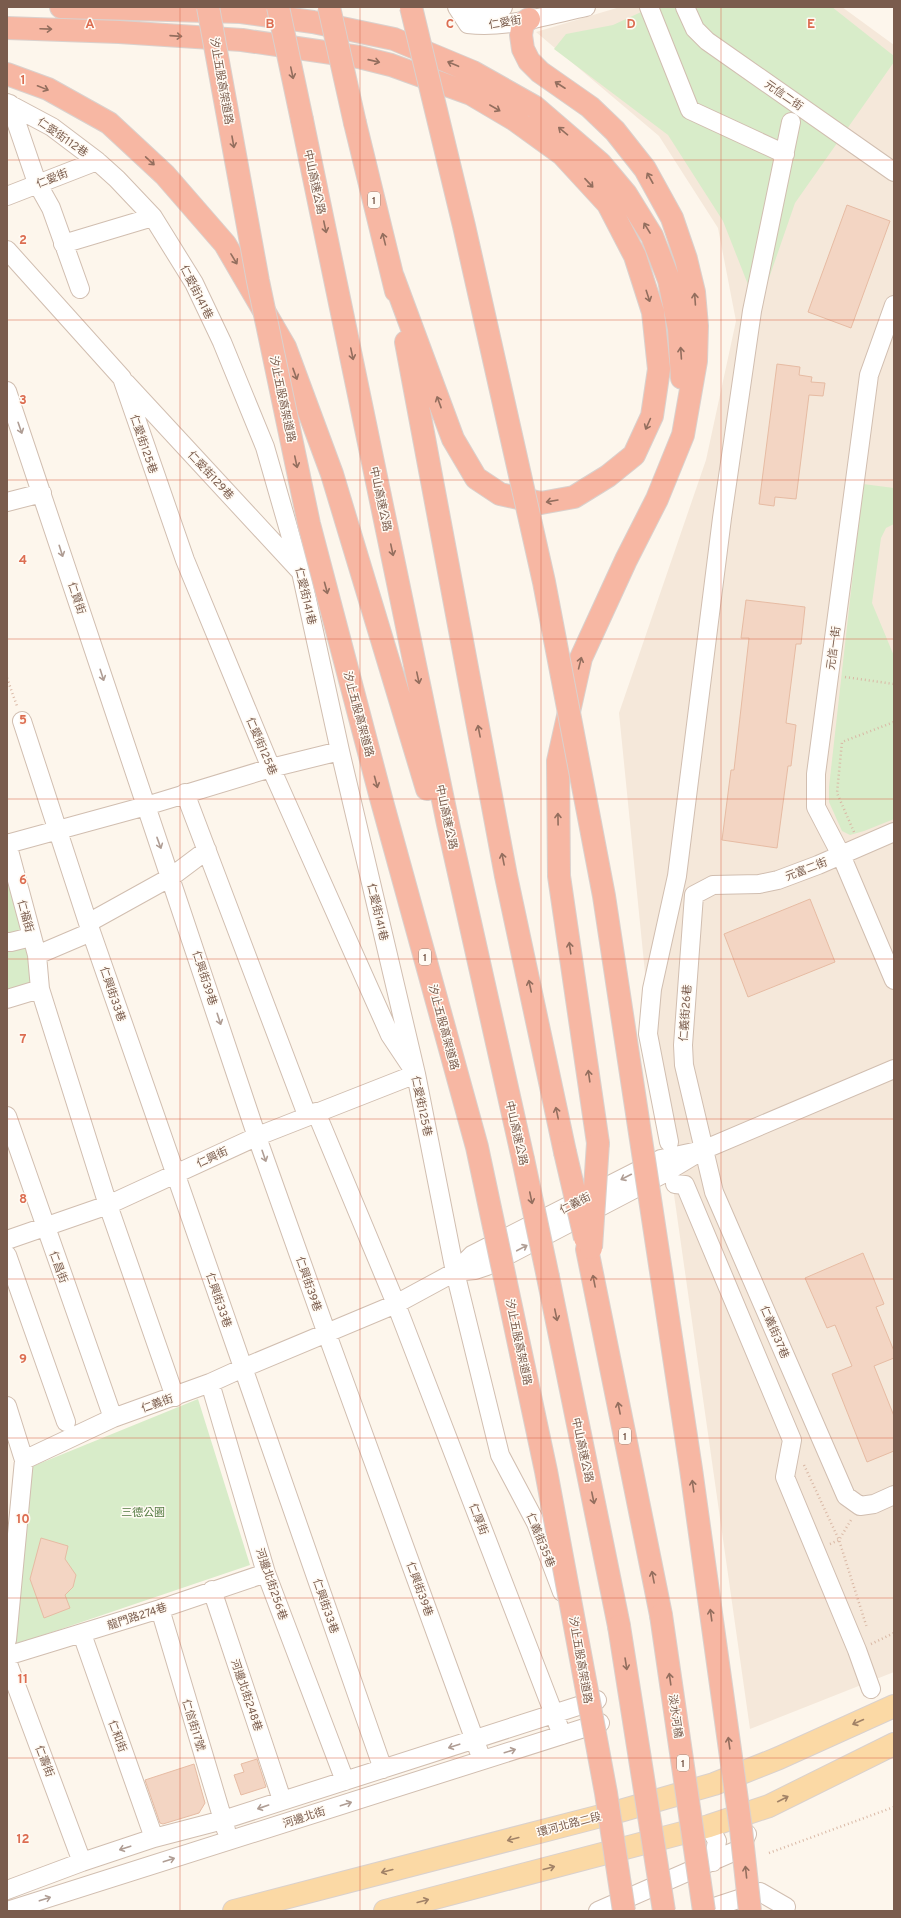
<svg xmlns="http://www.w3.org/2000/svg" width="901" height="1918" font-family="Overpass,'Noto Sans TC',sans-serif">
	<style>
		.residential { fill: #f5e8da }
		.green { fill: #d8ecc9 }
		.building { fill: #f3d5c3; stroke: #e6bba3 }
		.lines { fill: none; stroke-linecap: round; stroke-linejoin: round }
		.minor-casing { stroke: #d1beb0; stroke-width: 20 }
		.major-casing { stroke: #dad1cd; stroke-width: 24 }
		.highway-casing { stroke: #dad1cd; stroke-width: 24 }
		.path { stroke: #d9b8a5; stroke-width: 2.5; stroke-dasharray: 1 3; stroke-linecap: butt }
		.minor { stroke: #fff; stroke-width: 18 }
		.major { stroke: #fbd9a5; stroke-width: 22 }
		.highway { stroke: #f7b7a3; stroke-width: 22 }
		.highway-bridge-casing { stroke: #dad1cd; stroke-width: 24; stroke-linecap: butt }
		.highway-bridge { stroke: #f7b7a3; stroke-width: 22 }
		.oneway { stroke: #936e5e }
		.oneway2 { stroke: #af9d94 }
		.oneway3 { stroke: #a18267 }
		.grid { fill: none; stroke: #dc6d51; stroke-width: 1; stroke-opacity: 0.55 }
		.labels { text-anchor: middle; stroke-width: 3; stroke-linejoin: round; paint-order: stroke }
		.shield { fill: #fffaf3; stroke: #a28b7f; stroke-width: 1 }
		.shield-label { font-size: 10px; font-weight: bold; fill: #7a5c4d }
		.street-label { font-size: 11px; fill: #7a5c4d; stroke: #fffaf3 }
		.park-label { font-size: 11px; fill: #537a41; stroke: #fffaf3 }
		.grid-label { font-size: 13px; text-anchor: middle; font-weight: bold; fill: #dc6d51; stroke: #fffaf3; stroke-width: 3; stroke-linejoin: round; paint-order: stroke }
	</style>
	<rect width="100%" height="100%" fill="#fdf6ec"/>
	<!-- residential -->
	<path class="residential" d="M620,7H842L894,45V1672L750,1729L651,1033L619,713L706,460L736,321L718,228L659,136L536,32Z"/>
	<!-- green -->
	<path class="green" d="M652,7H832L894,56V62L795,203L758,310L723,221L668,135L554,49L566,34L613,25Z
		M863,484L894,488V524L886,528L881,538L872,603L894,656V819L864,831L850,835L842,831L829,802V787Z
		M7,874L37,981L7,990Z
		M198,1399L250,1565L11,1646L31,1467Z"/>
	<!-- building -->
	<path class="building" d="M847,205L890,221L851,328L808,312Z
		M777,364L800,367L799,375L812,377L811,382L825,383L823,396L809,395L796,499L775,497L774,506L759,504Z
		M746,600L805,607L801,644H796L786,723L796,725L791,766H788L777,848L722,840L731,770H734L749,638H741Z
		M810,899L835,962L748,997L724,934Z
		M863,1253L884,1304L876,1307L894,1351V1358L874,1366L894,1416V1451L867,1462L832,1374L852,1366L835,1325L827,1328L805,1278Z
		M41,1538L68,1546L65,1559L76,1575L73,1587L65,1595L70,1608L44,1618L30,1579Z
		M257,1759L266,1787L241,1795L234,1775L244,1772L241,1764Z
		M194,1764L205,1803L199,1813L163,1824L160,1823L145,1780Z"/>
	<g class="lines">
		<!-- minor casing -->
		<g class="minor-casing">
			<path id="minor" d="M457,7L468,24C505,29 549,15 586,7
				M467,7L491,10L503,7
				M649,7L690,110L785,154
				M685,7L695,29L707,41L894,172
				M7,103L52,127L97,161L117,179L153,217L194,283L222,342L265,447L301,572L340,751L416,1074L258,1136L108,1205L7,1240
				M10,104L37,183L51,208L80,289
				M7,196L97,161
				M63,244L153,217
				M7,250L122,378L185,560L271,768L390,1035L416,1074L455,1272L500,1455L536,1523L562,1592
				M894,305L869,375L816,774V807L841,855L894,980
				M126,383L299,570
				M7,391L258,1140L327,1334L482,1760
				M7,502L42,493
				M22,721L88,923L383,1769
				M185,793L307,1115
				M894,832L818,865L778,880L759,884L713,885L694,895L683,1045L684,1065L714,1192L846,1496L860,1506L874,1504L894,1495
				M7,843L37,955L40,989L108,1205L175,1397
				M7,844L146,806L271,768L340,751
				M88,923L171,877L207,850
				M7,942H11L31,937
				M37,955L91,932
				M7,999L40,989
				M316,1112L396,1304L562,1735
				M7,1116L113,1418
				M669,1142L648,1034L652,989L677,876L722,518L752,311L791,122
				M675,1184L685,1185L792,1440L785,1477L857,1650L871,1689
				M7,1255L66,1422
				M455,1272L475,1270L487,1266L663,1174L703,1150L894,1069
				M210,1383L266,1573L345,1781
				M7,1406L24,1460
				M212,1590L282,1800
				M160,1609L226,1830
				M82,1634L154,1838
				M7,1640L24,1460L113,1418L210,1383L243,1368L396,1304L455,1272L472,1255L661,1159L703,1150
				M7,1656L160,1609L266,1573
				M7,1661L82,1862
				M709,1826L717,1841L713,1862
				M7,1890L82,1862L154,1838L223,1820L597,1700
				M7,1911L600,1723
				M598,1911L740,1849L747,1834
				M702,1911L760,1892L786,1907"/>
		</g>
		<!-- major casing -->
		<g class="major-casing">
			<path id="major" d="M234,1911L620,1811L714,1784L779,1758L894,1706
				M385,1911L709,1826L769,1806L894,1744"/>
		</g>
		<!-- highway casing -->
		<g class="highway-casing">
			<path id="highway" d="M61,7L241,12L313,22L394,39L473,72L535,107L600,163L626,194L652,236L669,280L679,329L682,378
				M529,19L523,23L521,35L523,49L529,61L540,72L590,107L615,131L645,169L672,218L686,259L694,292L697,326L696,361L683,435L657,499L626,560L581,658L558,761L559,876L598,1143
				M7,28L119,32L242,40L359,57L391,65L471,94L515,120L562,154L608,204L635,256L653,312L659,369L652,416L634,455L608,476L574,497L541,503L500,494L476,478L453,439L393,277
				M7,74L48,89L109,123L165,175L225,244L285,347L332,474L427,789
				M302,120L448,824L523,1159
				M355,123L396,291
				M406,342L506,876L565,1152
				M587,1249L661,1615
				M548,1277L619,1626"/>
		</g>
		<!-- path -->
		<path class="path" d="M845,677L894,684
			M7,678L17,706
			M854,832L837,793L842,742L894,722
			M804,1465L839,1540L867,1628
			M830,1544L839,1540L851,1520
			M871,1644L894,1633
			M769,1853L894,1807"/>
		<!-- minor -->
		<use href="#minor" class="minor"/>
		<!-- major -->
		<use href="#major" class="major"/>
		<!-- highway -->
		<use href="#highway" class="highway"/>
		<!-- highway-bridge casing -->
		<g class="highway-bridge-casing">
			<path id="highway-bridge" d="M208,7L258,281L309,524L381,798L477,1147L546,1471L606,1793L624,1911
				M278,7L302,120
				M329,7L355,123
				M411,7L464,226L544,582L604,896L691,1469L741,1829L750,1911
				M565,1152L585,1238
				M523,1159L548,1277
				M591,1248L598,1143
				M661,1615L704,1911
				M619,1626L664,1911"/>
		</g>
		<!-- highway-bridge -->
		<use href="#highway-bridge" class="highway-bridge"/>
	</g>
	<!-- one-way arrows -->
	<defs><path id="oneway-shaft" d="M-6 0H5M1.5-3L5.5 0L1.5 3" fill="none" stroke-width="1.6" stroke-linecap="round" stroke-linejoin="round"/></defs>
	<g class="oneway">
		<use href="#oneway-shaft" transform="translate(46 29) rotate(2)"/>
		<use href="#oneway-shaft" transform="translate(176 36) rotate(4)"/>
		<use href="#oneway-shaft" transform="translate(374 61) rotate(13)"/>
		<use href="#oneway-shaft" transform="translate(453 64) rotate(-157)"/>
		<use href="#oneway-shaft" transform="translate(292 73) rotate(78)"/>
		<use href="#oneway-shaft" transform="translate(560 85) rotate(-147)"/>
		<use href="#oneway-shaft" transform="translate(43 88) rotate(22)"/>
		<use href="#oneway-shaft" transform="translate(495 108) rotate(30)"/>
		<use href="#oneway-shaft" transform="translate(563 131) rotate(-140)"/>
		<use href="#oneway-shaft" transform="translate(233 142) rotate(80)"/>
		<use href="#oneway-shaft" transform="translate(150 161) rotate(43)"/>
		<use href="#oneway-shaft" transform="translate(650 178) rotate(-119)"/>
		<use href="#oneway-shaft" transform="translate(589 183) rotate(47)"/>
		<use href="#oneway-shaft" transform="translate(325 227) rotate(78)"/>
		<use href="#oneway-shaft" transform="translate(647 228) rotate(-121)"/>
		<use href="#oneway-shaft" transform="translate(384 239) rotate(-104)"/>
		<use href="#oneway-shaft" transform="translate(234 259) rotate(59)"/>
		<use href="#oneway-shaft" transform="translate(648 296) rotate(72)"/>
		<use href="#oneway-shaft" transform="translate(695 299) rotate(-94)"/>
		<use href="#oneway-shaft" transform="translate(681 353) rotate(-94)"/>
		<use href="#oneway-shaft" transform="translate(352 354) rotate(78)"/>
		<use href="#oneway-shaft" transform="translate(295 374) rotate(70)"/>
		<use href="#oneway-shaft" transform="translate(439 402) rotate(-110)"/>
		<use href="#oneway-shaft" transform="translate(648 424) rotate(114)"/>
		<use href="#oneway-shaft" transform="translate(296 462) rotate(78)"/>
		<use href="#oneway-shaft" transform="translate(552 501) rotate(170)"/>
		<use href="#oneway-shaft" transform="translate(392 550) rotate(78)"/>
		<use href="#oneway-shaft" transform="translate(326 588) rotate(75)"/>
		<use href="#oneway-shaft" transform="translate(580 663) rotate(-76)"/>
		<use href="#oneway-shaft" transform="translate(418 678) rotate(78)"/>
		<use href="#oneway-shaft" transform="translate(479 731) rotate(-101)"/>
		<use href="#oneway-shaft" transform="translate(376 782) rotate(75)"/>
		<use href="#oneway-shaft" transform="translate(558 819) rotate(-91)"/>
		<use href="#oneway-shaft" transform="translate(503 859) rotate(-101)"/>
		<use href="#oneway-shaft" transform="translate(570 948) rotate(-98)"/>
		<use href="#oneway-shaft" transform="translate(530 986) rotate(-102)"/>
		<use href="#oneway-shaft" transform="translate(589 1076) rotate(-98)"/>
		<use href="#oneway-shaft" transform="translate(557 1113) rotate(-102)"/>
		<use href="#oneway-shaft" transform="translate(531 1198) rotate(78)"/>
		<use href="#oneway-shaft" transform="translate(594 1281) rotate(-101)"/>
		<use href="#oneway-shaft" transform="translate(556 1315) rotate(78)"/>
		<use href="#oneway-shaft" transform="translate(619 1408) rotate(-101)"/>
		<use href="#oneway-shaft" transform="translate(693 1486) rotate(-98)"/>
		<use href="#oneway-shaft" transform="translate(593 1498) rotate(78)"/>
		<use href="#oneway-shaft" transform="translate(653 1577) rotate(-101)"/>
		<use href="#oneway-shaft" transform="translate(711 1615) rotate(-98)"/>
		<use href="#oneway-shaft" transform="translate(626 1664) rotate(81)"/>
		<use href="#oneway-shaft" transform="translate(670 1679) rotate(-98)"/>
		<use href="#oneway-shaft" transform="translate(729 1743) rotate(-98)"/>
		<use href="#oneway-shaft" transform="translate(746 1872) rotate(-96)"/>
	</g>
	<g class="oneway2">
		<use href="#oneway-shaft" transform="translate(20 428) rotate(71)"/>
		<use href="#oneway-shaft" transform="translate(61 551) rotate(72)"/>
		<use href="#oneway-shaft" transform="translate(102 675) rotate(72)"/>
		<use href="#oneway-shaft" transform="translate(159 843) rotate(70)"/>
		<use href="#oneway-shaft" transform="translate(219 1019) rotate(72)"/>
		<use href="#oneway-shaft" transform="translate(264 1156) rotate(71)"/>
		<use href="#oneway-shaft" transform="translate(626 1177) rotate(153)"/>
		<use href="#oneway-shaft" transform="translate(522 1248) rotate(-28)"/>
		<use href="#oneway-shaft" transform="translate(454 1746) rotate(162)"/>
		<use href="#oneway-shaft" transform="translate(510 1751) rotate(-17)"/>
		<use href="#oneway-shaft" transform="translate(346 1804) rotate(-18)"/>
		<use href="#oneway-shaft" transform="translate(263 1807) rotate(161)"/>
		<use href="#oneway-shaft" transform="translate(125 1848) rotate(162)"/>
		<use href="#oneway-shaft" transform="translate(169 1860) rotate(-18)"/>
		<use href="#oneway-shaft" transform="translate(45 1899) rotate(-18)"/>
	</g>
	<g class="oneway3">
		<use href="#oneway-shaft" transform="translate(858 1722) rotate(156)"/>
		<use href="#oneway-shaft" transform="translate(783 1799) rotate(-27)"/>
		<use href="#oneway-shaft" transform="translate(513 1839) rotate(165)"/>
		<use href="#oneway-shaft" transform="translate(549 1868) rotate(-15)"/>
		<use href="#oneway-shaft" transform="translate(387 1871) rotate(165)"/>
		<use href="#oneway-shaft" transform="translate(423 1901) rotate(-15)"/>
	</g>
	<!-- grid -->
	<path class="grid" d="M180,7V1911M360,7V1911M541,7V1911M721,7V1911M7,160H894M7,320H894M7,480H894M7,639H894M7,799H894M7,959H894M7,1119H894M7,1279H894M7,1438H894M7,1598H894M7,1758H894"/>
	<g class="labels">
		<!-- shield labels -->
		<g class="shield">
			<rect x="368" y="192" width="12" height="16" rx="3"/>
			<rect x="419" y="949" width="12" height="16" rx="3"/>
			<rect x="619" y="1428" width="12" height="16" rx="3"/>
			<rect x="677" y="1755" width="12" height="16" rx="3"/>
		</g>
		<g class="shield-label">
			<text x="374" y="204">1</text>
			<text x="425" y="961">1</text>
			<text x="625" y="1440">1</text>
			<text x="683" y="1767">1</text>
		</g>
		<!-- street labels -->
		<g class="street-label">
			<text transform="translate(505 22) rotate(-9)" y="4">仁愛街</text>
			<text transform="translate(222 81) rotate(80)" y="4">汐止五股高架道路</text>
			<text transform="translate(784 95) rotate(35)" y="4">元信二街</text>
			<text transform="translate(63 137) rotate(35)" y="4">仁愛街112巷</text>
			<text transform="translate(52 178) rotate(-21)" y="4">仁愛街</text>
			<text transform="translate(315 182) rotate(78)" y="4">中山高速公路</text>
			<text transform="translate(197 292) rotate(63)" y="4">仁愛街141巷</text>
			<text transform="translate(283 399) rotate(78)" y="4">汐止五股高架道路</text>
			<text transform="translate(144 444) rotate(71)" y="4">仁愛街125巷</text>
			<text transform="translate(211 475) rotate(47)" y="4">仁愛街129巷</text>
			<text transform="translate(381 499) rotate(78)" y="4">中山高速公路</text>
			<text transform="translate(306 596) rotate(77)" y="4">仁愛街141巷</text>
			<text transform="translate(77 598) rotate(72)" y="4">仁賢街</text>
			<text transform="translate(833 648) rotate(-82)" y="4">元信一街</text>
			<text transform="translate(359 714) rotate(75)" y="4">汐止五股高架道路</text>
			<text transform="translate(262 746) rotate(67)" y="4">仁愛街125巷</text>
			<text transform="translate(447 817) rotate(78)" y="4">中山高速公路</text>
			<text transform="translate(806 869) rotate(-21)" y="4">元富二街</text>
			<text transform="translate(378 912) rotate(77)" y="4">仁愛街141巷</text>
			<text transform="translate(26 916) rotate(75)" y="4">仁福街</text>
			<text transform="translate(205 978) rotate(72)" y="4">仁興街39巷</text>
			<text transform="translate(113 994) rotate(71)" y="4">仁興街33巷</text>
			<text transform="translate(685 1013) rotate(-86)" y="4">仁義街26巷</text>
			<text transform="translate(444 1027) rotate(75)" y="4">汐止五股高架道路</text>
			<text transform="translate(422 1106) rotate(78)" y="4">仁愛街125巷</text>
			<text transform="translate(517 1133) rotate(77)" y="4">中山高速公路</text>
			<text transform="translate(212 1157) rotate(-25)" y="4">仁興街</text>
			<text transform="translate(575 1203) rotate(-27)" y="4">仁義街</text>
			<text transform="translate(59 1267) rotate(70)" y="4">仁昌街</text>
			<text transform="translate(309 1284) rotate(71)" y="4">仁興街39巷</text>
			<text transform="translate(219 1300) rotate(71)" y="4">仁興街33巷</text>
			<text transform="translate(775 1332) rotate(67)" y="4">仁義街37巷</text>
			<text transform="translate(519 1342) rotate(78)" y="4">汐止五股高架道路</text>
			<text transform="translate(157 1403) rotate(-19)" y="4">仁義街</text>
			<text transform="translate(583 1450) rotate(78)" y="4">中山高速公路</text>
			<text transform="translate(479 1519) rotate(69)" y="4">仁厚街</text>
			<text transform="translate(541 1540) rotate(68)" y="4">仁義街35巷</text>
			<text transform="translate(272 1584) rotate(71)" y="4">河邊北街256巷</text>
			<text transform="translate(420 1589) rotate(70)" y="4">仁興街39巷</text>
			<text transform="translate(326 1606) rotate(71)" y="4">仁興街33巷</text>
			<text transform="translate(137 1616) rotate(-18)" y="4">龍門路274巷</text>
			<text transform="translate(581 1660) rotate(80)" y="4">汐止五股高架道路</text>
			<text transform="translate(247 1695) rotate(71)" y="4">河邊北街248巷</text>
			<text transform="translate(676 1716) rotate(82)" y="4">淡水河橋</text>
			<text transform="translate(194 1725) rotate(73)" y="4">仁信街17號</text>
			<text transform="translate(118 1736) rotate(70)" y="4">仁和街</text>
			<text transform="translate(45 1761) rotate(69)" y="4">仁壽街</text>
			<text transform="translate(304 1817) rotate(-18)" y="4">河邊北街</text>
			<text transform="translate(569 1824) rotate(-15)" y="4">環河北路二段</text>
		</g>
		<!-- park labels -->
		<g class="park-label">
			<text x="143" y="1516">三德公園</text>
		</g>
	</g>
	<g class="grid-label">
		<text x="90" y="28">A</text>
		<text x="270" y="28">B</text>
		<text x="450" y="28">C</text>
		<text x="631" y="28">D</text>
		<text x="811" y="28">E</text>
		<text x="23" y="84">1</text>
		<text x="23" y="244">2</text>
		<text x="23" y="404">3</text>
		<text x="23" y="564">4</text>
		<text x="23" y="724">5</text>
		<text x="23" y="884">6</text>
		<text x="23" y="1043">7</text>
		<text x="23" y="1203">8</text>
		<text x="23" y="1363">9</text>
		<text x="23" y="1523">10</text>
		<text x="23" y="1683">11</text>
		<text x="23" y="1843">12</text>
	</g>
	<!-- border -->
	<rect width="901" height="1918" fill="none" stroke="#7a5c4d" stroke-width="16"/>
</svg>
